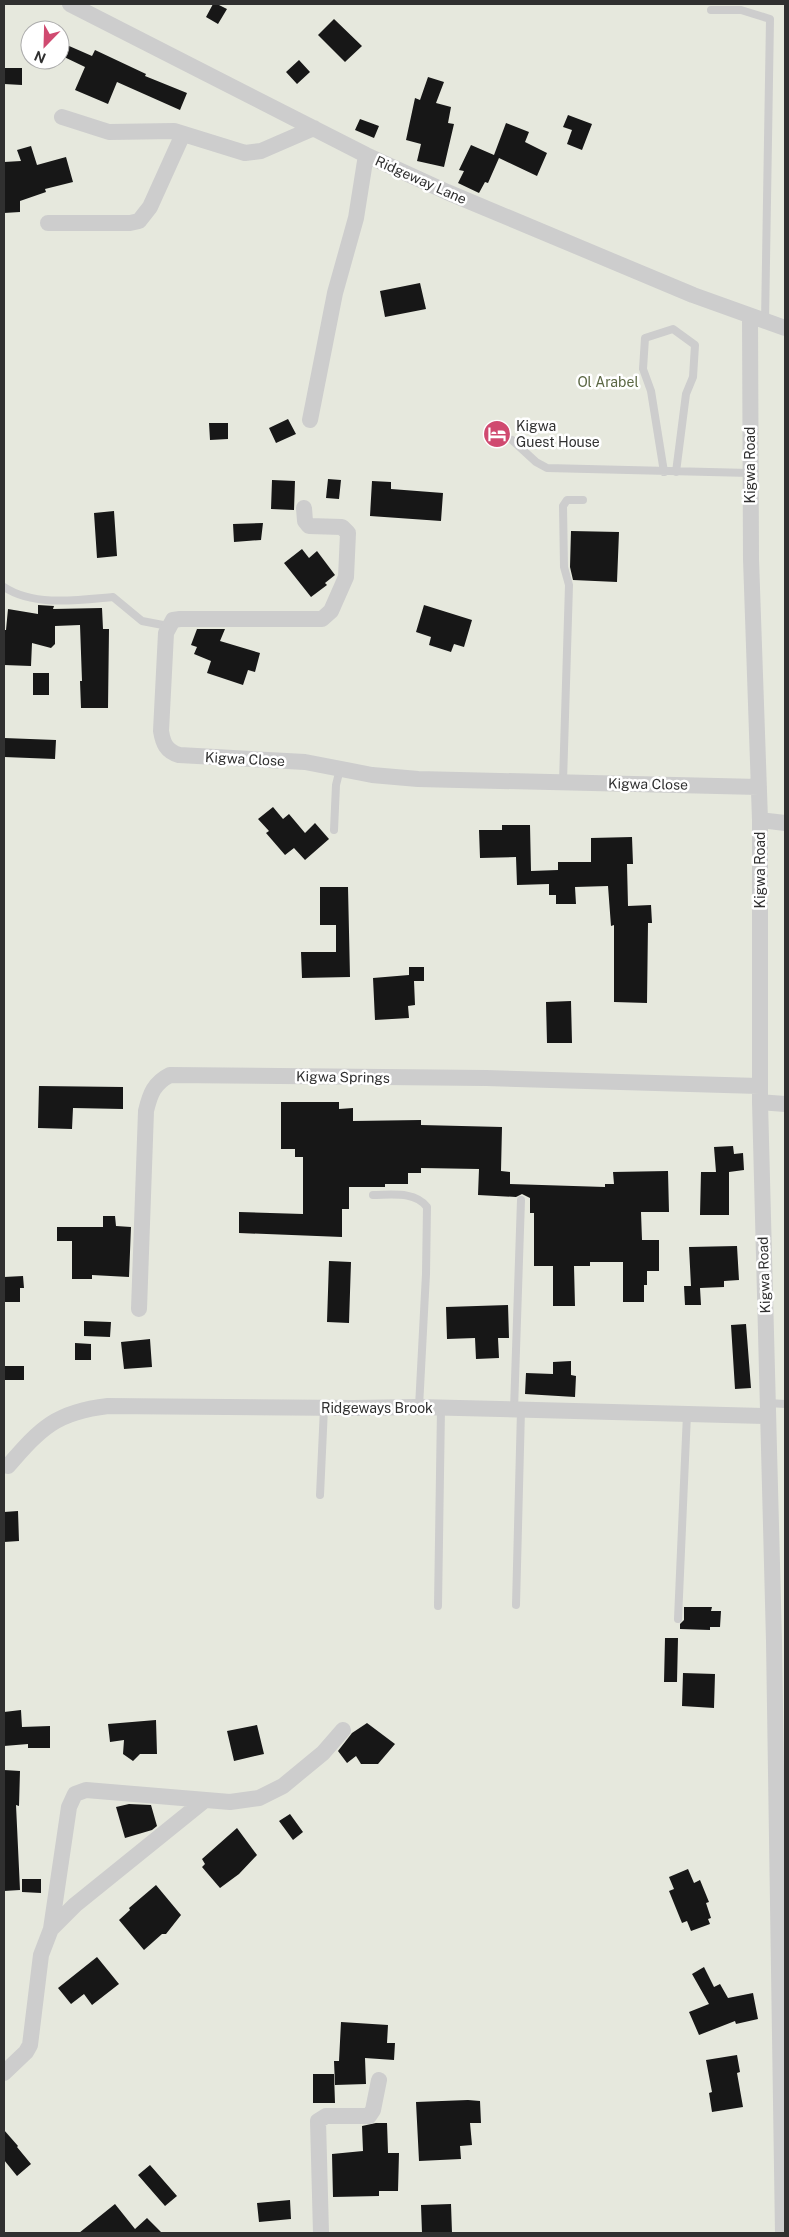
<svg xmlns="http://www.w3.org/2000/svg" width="789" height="2237" font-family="'Public Sans',sans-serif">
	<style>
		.green { fill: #e6e8dd; fill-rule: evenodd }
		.building { fill: #171717 }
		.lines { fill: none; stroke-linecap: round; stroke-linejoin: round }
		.lane { stroke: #cdcdcd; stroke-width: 8 }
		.street { stroke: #cdcdcd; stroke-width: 16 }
		.labels { text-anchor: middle; stroke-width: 5; stroke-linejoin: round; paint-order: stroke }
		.street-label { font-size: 14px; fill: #303030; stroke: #fff }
		.park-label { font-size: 14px; fill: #5b6743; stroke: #fff }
		.poi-label { font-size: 14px; fill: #303030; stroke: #fff; text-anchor: start }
	</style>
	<rect width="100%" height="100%" fill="#fff"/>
	<!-- green -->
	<path class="green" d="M4,4H785V1838L775,1845L777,2233H4ZM30,30H60V60H30Z"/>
	<!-- building -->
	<path class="building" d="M213,4H217L227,9L218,24L206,17Z
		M334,19L362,46L345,62L318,35Z
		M60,42L92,56L95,50L146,74L145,76L187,93L180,110L117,82L108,104L75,90L85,67L60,55Z
		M299,60L310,72L297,84L286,72Z
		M4,68H22V85L4,84Z
		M428,77L444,82L436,103L451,107L448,123L454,124L444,167L417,161L421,144L406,140L415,98L420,100Z
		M568,115L592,124L582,150L567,144L572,130L563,127Z
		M360,119L379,126L374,138L355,130Z
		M506,123L529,132L525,142L547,153L537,176L499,158L488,183L485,182L479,193L458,183L464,171L459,170L471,145L494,155Z
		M31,146L37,165L66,157L73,182L45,189L46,192L20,201V212L4,213V162L21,161L17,150Z
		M420,283L426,309L385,317L380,291Z
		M288,419L296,434L276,443L269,428Z
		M209,423H228V439L210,440Z
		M328,479L341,480L339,499L326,498Z
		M272,480L295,481L294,510L271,509Z
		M372,481L391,482V489L443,493L441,521L370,516Z
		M114,511L117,556L97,558L94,513Z
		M263,523L261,540L234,542L233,524Z
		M571,531L619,532L617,582L573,580L570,567Z
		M302,549L309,558L317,551L335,575L325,583L327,585L311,597L284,563Z
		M38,605L54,606L53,609L102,608L103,629H109L108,708H81L80,681H82L80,625L55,626V644L51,648L32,643L31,666L4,665V630H6L8,609L38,614Z
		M424,605L472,620L464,647L454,644L451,652L429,645L431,637L416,632Z
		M197,629H225L220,641L260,653L255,672L248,670L243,685L207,673L211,661L194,654L197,647L191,645Z
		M33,673H49V695H33Z
		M4,738L56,740L55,759L4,757Z
		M273,807L283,819L289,814L305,833L315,823L329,839L305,860L294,848L285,855L266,833L269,831L258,819Z
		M502,825H530L531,871L558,870V862H591V838L632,837L633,864H627L628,906L651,905L652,923H648L647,1003L614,1002V925L611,926L608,886L575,887L576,904H556V895H549V884L517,885L516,857L480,858L479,830H502Z
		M320,887H348L350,977L302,978L301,952H336V925H320Z
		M409,967H424V981H414L415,1005L408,1006L409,1018L375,1020L373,978L409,975Z
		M571,1001L572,1043H547L546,1002Z
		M39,1086L123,1087V1109L73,1108L72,1129L38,1128Z
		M281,1102H339V1109L353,1108V1121L421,1120V1125L502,1127L501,1171L510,1172V1184L605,1187V1184H614L613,1172L668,1171L669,1212H641L642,1240H659V1271H647V1285H644V1302H623V1262H590V1266H574L575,1306H553V1266H534V1213H530V1198L522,1194L516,1197L478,1195L479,1169L421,1168V1173H408V1184H385V1187H349V1209H342V1237L239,1233V1212L303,1214V1157H295V1149H281Z
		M733,1146L734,1154L743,1153L744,1170L729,1172V1215H700L701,1172H716L714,1147Z
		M103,1216H115L116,1226L131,1227L129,1277L92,1275V1279H72V1241H57V1227H103Z
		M737,1246L739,1280L724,1281V1287L700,1288L701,1305H685L684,1286H691L689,1247Z
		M329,1261L351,1262L349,1323L327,1322Z
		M23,1276L24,1288H20V1302H5L4,1277Z
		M508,1305L509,1338H498L499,1358L476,1359L475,1338L447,1339L446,1307Z
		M84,1321L111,1322L110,1337L84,1336Z
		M746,1324L751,1388L735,1389L731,1325Z
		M150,1339L152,1367L124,1369L121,1342Z
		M75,1343L91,1344V1360H75Z
		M571,1361V1375L576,1376L575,1397L525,1394L526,1373L553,1374V1362Z
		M4,1366H24V1380H4Z
		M18,1511L19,1541L4,1542V1512Z
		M684,1607H712L711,1611H721L720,1627H710V1630L680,1629V1624L684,1620Z
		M665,1638H678L677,1682H664Z
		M683,1673L715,1674L714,1708L682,1706Z
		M21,1710L22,1727L50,1726V1748H28V1744L4,1746V1712Z
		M156,1720L157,1754H140L133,1761L123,1754L124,1740L110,1742L108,1724Z
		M367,1723L395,1744L378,1764H361L356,1756L347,1763L338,1751L352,1733Z
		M257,1725L264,1754L234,1761L227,1731Z
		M4,1770L20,1771L19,1806L16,1805L20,1890L4,1891Z
		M129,1804L151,1805L157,1826L152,1830L125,1838L116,1807Z
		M290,1814L303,1832L293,1840L279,1821Z
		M237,1828L257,1855L239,1874L220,1888L202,1867L205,1864L202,1859Z
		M688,1869L694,1883L700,1880L709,1902L706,1903L711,1918L708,1919L710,1924L691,1931L687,1921L682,1923L669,1891L674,1889L669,1877Z
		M22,1879H41V1893L22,1892Z
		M156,1885L181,1915L166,1934H162L144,1950L119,1920L130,1910L129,1908Z
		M97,1957L119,1984L92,2005L84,1994L71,2004L58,1988Z
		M704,1967L714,1987L720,1984L728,1998L753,1993L758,2019L736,2024L735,2021L699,2035L689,2012L709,2004L692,1974Z
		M341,2022L388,2025L387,2043H395L394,2060L365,2058L366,2084L335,2085L334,2061H339Z
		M737,2055L740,2072L737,2073L743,2107L712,2112L709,2093L712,2092L706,2060Z
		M313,2074H334L335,2103H313Z
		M468,2100L480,2101L481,2123H470L472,2145L460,2146L461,2159L419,2161L416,2102Z
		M376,2123H387L388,2153H399L398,2191H379V2196L333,2197L332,2154L363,2151L362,2126Z
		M4,2130L18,2146L17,2147L31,2164L17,2176L4,2160Z
		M150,2165L177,2196L165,2206L138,2175Z
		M290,2200L291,2219L259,2222L257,2203Z
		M115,2204L135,2229L147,2218L162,2233H79Z
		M451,2204L452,2233H422L421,2205Z"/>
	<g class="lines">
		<!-- lane -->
		<path class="lane" d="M711,10H741L770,19L765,322
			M512,440L536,462L547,468L750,473
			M664,472L651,391L643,369L645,338L673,329L695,345L693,377L686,394L676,472
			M4,587C34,607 79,600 113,597L142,621L168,626
			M563,782L569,585L564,567L563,506L567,500H583
			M334,830L336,785L340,769
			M373,1195C391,1195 415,1191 427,1207L426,1274L419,1407
			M768,1403L785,1404
			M514,1410L521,1200
			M320,1495L324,1408
			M516,1605L521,1410
			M438,1606L441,1408
			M678,1619L687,1414"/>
		<!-- street -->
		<path class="street" d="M70,4L366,155L447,192L693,295L785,328
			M62,117L109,132L174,131L245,153L261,151L314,128
			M48,223H130L139,221L150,207L183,134
			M750,317L751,559L760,820V1102L774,1641L783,2233
			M310,420L335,293L356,218L366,155
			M304,508L305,521L309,526L342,527L348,533L346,577L331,611L322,619H180L173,620L166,633L161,731C163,743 166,751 179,755L305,762L372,775L418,779L759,787
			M760,820L785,823
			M760,1102L785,1104
			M139,1309L146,1111C150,1094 154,1083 170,1075L486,1078L759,1086
			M8,1466C41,1428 56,1412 108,1406L353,1408L419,1407L768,1416
			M51,1929L75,1905L205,1800
			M4,2073L26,2052L30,2045L41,1955L51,1929L69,1807L75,1794L86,1790L230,1802L259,1798L283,1786L323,1753L343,1730
			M321,2233L318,2121L326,2116H369L373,2110L379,2080"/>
	</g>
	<!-- icons -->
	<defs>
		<g id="hotel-disc" transform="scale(1.4375)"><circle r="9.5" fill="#d04a70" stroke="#fff"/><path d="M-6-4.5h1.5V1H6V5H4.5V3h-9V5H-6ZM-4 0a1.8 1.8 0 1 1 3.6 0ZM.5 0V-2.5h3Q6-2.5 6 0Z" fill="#fff"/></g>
	</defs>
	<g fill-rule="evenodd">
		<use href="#hotel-disc" x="497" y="434"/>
	</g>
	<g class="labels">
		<!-- street labels -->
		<g class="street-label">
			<text transform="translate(421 180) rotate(24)" y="5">Ridgeway Lane</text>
			<text transform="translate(750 465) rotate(-90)" y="5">Kigwa Road</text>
			<text transform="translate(245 759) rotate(3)" y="5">Kigwa Close</text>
			<text transform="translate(648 784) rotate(1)" y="5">Kigwa Close</text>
			<text transform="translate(760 870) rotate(-90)" y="5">Kigwa Road</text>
			<text transform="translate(343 1077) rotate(1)" y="5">Kigwa Springs</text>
			<text transform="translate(764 1275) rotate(-92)" y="5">Kigwa Road</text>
			<text x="377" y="1413">Ridgeways Brook</text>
		</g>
		<!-- park labels -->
		<g class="park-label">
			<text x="608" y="387">Ol Arabel</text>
		</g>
		<!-- poi labels -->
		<g class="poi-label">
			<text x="516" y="431">Kigwa<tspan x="516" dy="16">Guest House</tspan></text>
		</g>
	</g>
	<!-- border -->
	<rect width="789" height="2237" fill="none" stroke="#303030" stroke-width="10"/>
	<!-- north arrow -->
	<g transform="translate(45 45) rotate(203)"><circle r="24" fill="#ffffff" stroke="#acacac"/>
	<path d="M0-4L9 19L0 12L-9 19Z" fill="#d04a70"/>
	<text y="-8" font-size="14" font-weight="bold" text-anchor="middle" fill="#303030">N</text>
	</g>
</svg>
